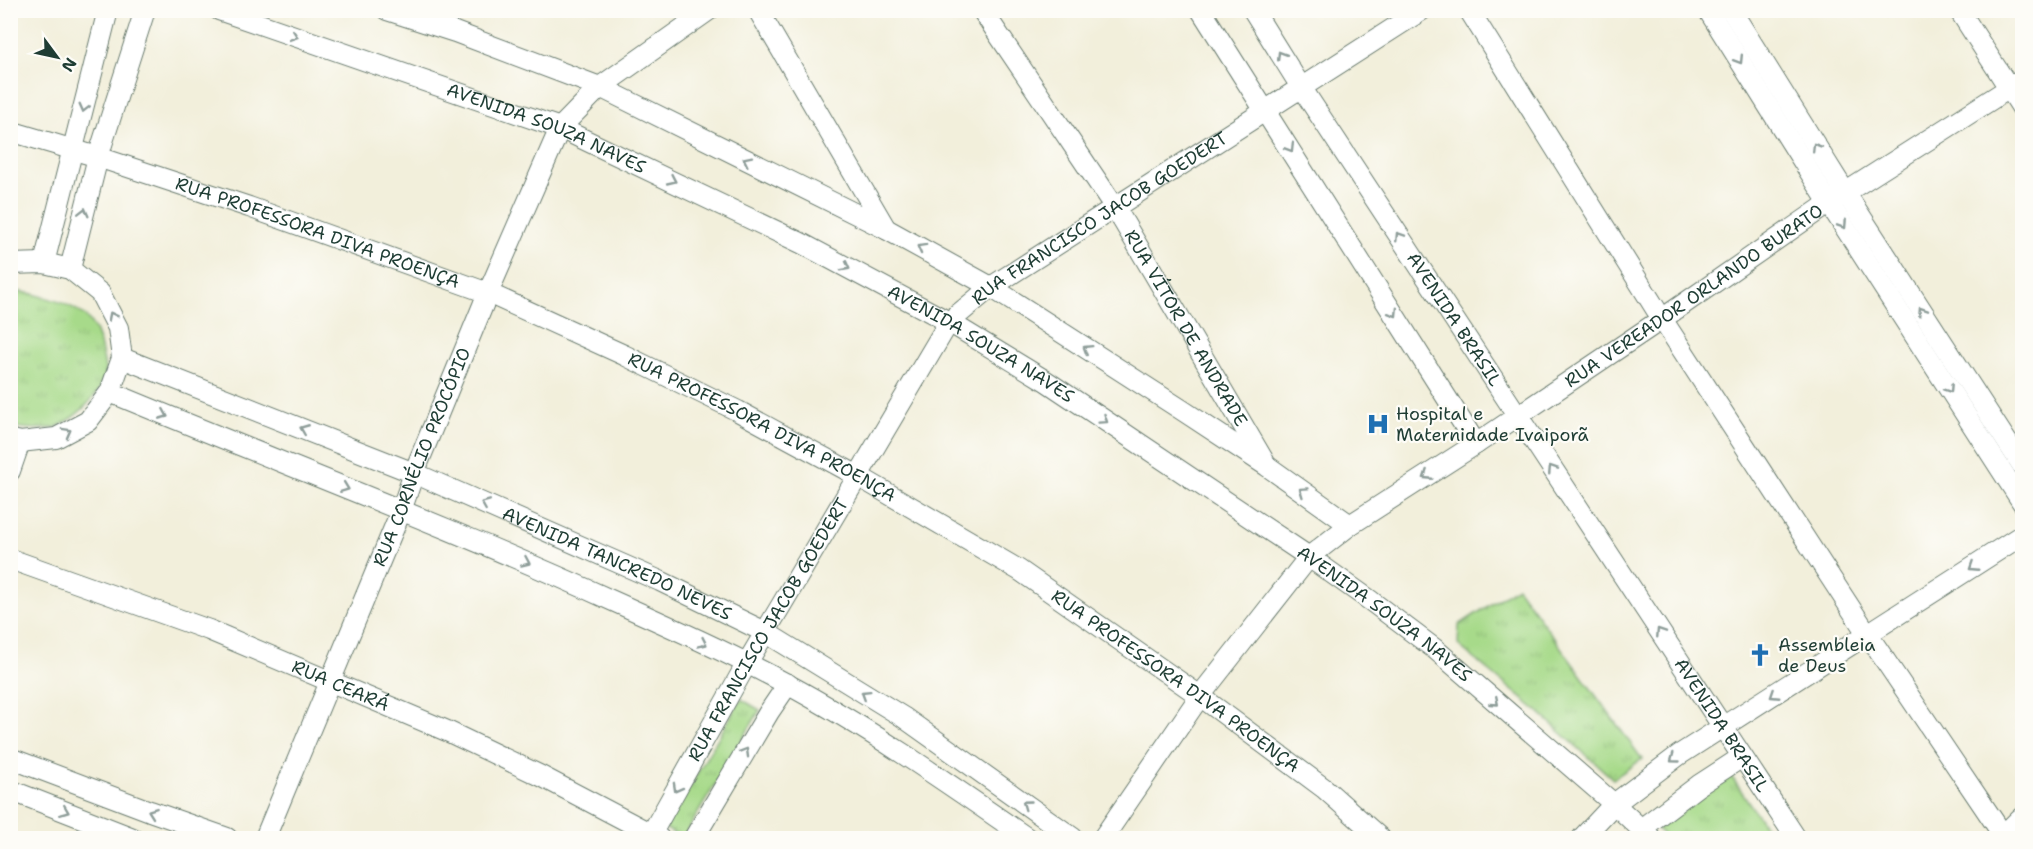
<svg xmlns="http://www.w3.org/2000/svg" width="2033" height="849" font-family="'Shantell Sans',sans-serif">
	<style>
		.park { fill: url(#park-tufts); stroke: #638c5f; stroke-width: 1.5 }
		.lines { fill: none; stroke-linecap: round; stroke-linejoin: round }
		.minor-casing { stroke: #697b6e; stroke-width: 22 }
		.major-casing { stroke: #697b6e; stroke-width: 28 }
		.minor { stroke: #fff; stroke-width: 20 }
		.major { stroke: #fff; stroke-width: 26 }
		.oneway { stroke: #8f9e9a }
		.labels { text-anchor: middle; stroke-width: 4.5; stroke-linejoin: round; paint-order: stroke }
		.street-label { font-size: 18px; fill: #1f3d34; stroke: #fdfcf7 }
		.poi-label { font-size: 18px; fill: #1f3d34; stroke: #fdfcf7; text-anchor: start }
	</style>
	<defs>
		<pattern id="park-tufts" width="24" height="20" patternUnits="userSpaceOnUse" patternTransform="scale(1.5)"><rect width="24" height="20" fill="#a7da8a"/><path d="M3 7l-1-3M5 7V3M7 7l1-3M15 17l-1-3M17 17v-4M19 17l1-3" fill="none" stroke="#8fbc78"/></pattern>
	</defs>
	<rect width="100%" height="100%" fill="#fdfcf7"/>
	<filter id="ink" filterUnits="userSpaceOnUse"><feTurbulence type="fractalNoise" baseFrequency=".0167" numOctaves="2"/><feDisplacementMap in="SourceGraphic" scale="12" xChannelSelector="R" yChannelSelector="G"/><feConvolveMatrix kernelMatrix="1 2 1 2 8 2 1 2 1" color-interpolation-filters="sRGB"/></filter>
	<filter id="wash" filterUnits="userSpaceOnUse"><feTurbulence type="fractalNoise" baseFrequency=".008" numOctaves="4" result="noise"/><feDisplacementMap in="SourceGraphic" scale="24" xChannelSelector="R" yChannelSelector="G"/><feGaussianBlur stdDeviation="1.35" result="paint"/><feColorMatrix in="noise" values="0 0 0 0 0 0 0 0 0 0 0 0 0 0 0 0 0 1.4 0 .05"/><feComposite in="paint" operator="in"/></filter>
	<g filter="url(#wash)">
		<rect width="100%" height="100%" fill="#f2efdb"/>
		<!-- park -->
		<path class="park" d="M11,290C32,293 67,301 84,315C93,322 100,340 102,352C103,358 106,368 105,374C102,394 74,420 56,427C47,430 21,429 11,426Z
			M1517,587L1642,759L1613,779L1537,711L1458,645L1459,625Z
			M741,699L760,710L683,838H681L665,828Z
			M1731,776L1773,838H1667L1657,829Z"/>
	</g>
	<g filter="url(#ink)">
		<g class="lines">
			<!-- minor casing -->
			<g class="minor-casing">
				<g id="minor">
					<path id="s1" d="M219,10L560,128L801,243L949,322L1046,381L1309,557L1371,601L1435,649L1614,804L1651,838"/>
					<path d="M387,10L455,32L600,87L886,229L991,287L1182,410L1267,466L1350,525"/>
					<path d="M758,10L886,229"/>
					<path id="s2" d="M982,10L1116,209L1264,461"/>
					<path d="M1201,10L1476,444"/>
					<path id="s3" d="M1253,10L1301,87L1796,838"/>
					<path d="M1469,10L1662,319L1868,635L2005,838"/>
					<path d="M1708,10L1829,203L2022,502"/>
					<path d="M1731,10L1845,192L2022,465"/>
					<path d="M1959,10L2022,108"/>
					<path id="s4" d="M10,131L98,157L249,207L488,293L624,355L738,411L858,476L1019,570L1200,696L1325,789L1380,838"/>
					<path d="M44,263L108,10"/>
					<path d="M10,264L44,263L70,269L100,293L118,328L122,358L110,392L88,421L56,438L20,442L10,439"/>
					<path d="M70,269L98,157L145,10"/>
					<path id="s5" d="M122,358L414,473L660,581L765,632L903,717L1073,838"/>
					<path d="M110,392C278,462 448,526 613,601C671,627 729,653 785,683C869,728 949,784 1027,838"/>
					<path d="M10,471L20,442"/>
					<path id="s6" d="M10,559L209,630L447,731L541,776L659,838"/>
					<path d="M10,758L150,811L227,838"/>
					<path d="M10,790L133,838"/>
					<path d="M1641,829L1699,785L1742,757"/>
					<path id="s7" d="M265,838L401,511L414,473L488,293L560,128L600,87L709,10"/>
					<path id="s8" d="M649,838L747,663L949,322L991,287L1422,10"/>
					<path d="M694,838L769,712L788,684"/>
					<path id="s9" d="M1103,838L1200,696L1309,557L1350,525L1476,444L1662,319L1829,203L2022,80"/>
					<path d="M1582,838L1614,804L1679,755L2022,535"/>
				</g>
			</g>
			<!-- major casing -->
			<g class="major-casing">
				<path id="major" d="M2005,838L2022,821"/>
			</g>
			<!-- minor -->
			<use href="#minor" class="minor"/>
			<!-- major -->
			<use href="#major" class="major"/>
		</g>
		<!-- one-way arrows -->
		<defs><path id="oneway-chevron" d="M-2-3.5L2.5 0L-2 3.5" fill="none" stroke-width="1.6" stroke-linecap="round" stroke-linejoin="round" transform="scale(1.5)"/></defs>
		<g class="oneway">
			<use href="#oneway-chevron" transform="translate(294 36) rotate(19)"/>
			<use href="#oneway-chevron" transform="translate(1281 55) rotate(-122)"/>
			<use href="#oneway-chevron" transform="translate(1739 60) rotate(58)"/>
			<use href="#oneway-chevron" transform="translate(84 108) rotate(104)"/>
			<use href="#oneway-chevron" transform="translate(1816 147) rotate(-122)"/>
			<use href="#oneway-chevron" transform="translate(1290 148) rotate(58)"/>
			<use href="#oneway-chevron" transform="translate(747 160) rotate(-154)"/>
			<use href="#oneway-chevron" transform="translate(672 180) rotate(25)"/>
			<use href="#oneway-chevron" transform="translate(84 212) rotate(-76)"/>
			<use href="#oneway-chevron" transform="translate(1843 225) rotate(57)"/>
			<use href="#oneway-chevron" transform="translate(1399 236) rotate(-123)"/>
			<use href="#oneway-chevron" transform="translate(921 248) rotate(-151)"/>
			<use href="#oneway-chevron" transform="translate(846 267) rotate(28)"/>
			<use href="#oneway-chevron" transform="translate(1922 311) rotate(-123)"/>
			<use href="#oneway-chevron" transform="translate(1394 313) rotate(58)"/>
			<use href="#oneway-chevron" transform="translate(112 316) rotate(-117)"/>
			<use href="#oneway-chevron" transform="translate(1087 349) rotate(-148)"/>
			<use href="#oneway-chevron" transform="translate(1949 389) rotate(57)"/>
			<use href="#oneway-chevron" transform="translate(164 415) rotate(23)"/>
			<use href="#oneway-chevron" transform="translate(1104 420) rotate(34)"/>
			<use href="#oneway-chevron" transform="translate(304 429) rotate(-158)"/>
			<use href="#oneway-chevron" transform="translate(67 432) rotate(-29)"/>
			<use href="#oneway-chevron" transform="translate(1552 469) rotate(-123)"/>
			<use href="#oneway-chevron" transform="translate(1427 476) rotate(147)"/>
			<use href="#oneway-chevron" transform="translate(345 488) rotate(21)"/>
			<use href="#oneway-chevron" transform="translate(1303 491) rotate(-145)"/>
			<use href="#oneway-chevron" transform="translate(485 504) rotate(-157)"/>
			<use href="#oneway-chevron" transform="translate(526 562) rotate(24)"/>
			<use href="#oneway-chevron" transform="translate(1973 567) rotate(147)"/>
			<use href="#oneway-chevron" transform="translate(1660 632) rotate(-123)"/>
			<use href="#oneway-chevron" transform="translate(703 643) rotate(25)"/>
			<use href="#oneway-chevron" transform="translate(865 694) rotate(-148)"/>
			<use href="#oneway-chevron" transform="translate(1774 695) rotate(147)"/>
			<use href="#oneway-chevron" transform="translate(1495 702) rotate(41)"/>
			<use href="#oneway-chevron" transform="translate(745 752) rotate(-60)"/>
			<use href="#oneway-chevron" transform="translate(1674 759) rotate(144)"/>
			<use href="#oneway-chevron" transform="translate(677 788) rotate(119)"/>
			<use href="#oneway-chevron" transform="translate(1026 804) rotate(-144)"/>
			<use href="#oneway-chevron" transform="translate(65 811) rotate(22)"/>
			<use href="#oneway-chevron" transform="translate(152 812) rotate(-160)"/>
		</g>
	</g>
	<!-- icons -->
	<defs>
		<g id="hospital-bare" transform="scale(1.8)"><path d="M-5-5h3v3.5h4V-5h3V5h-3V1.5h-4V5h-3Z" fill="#1f6fb2" stroke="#fdfcf7" stroke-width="2.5" paint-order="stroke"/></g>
		<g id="church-bare" transform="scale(1.8)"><path d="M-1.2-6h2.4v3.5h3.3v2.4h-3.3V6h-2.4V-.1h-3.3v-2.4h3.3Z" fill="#1f6fb2" stroke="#fdfcf7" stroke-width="2.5" paint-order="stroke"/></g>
	</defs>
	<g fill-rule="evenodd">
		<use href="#hospital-bare" x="1378" y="424"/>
		<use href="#church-bare" x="1760" y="655"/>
	</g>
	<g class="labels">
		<!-- street labels -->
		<g class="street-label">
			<text dy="6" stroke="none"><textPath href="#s1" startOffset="348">AVENIDA SOUZA NAVES</textPath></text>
			<text dy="6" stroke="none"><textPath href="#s8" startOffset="780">RUA FRANCISCO JACOB GOEDERT</textPath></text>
			<text dy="6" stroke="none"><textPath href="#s4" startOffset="324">RUA PROFESSORA DIVA PROENÇA</textPath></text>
			<text dy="6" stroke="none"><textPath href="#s9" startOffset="814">RUA VEREADOR ORLANDO BURATO</textPath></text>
			<text dy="6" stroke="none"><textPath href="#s3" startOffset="369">AVENIDA BRASIL</textPath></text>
			<text dy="6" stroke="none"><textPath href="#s2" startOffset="378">RUA VÍTOR DE ANDRADE</textPath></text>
			<text dy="6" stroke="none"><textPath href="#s1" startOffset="834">AVENIDA SOUZA NAVES</textPath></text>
			<text dy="6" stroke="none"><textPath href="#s4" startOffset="810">RUA PROFESSORA DIVA PROENÇA</textPath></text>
			<text dy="6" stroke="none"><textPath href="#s7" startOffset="412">RUA CORNÉLIO PROCÓPIO</textPath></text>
			<text dy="6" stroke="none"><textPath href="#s5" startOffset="536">AVENIDA TANCREDO NEVES</textPath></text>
			<text dy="6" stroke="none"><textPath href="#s1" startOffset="1320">AVENIDA SOUZA NAVES</textPath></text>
			<text dy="6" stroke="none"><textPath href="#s8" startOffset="240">RUA FRANCISCO JACOB GOEDERT</textPath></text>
			<text dy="6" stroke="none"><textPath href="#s4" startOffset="1296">RUA PROFESSORA DIVA PROENÇA</textPath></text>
			<text dy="6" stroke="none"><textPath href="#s6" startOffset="354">RUA CEARÁ</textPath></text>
			<text dy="6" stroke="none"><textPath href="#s3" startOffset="855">AVENIDA BRASIL</textPath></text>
		</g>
		<!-- poi labels -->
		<g class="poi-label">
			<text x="1396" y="420">Hospital e<tspan x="1396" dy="21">Maternidade Ivaiporã</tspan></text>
			<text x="1778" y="651">Assembleia<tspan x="1778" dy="21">de Deus</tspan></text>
		</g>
	</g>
	<!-- margin -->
	<rect width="2033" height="849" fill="none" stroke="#fdfcf7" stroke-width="36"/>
	<!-- north arrow -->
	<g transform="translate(57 57) rotate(123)" stroke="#fdfcf7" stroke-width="4.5" paint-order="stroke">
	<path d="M0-4.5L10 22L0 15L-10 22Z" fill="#1f3d34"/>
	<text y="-9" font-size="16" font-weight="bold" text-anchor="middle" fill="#1f3d34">N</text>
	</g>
</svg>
